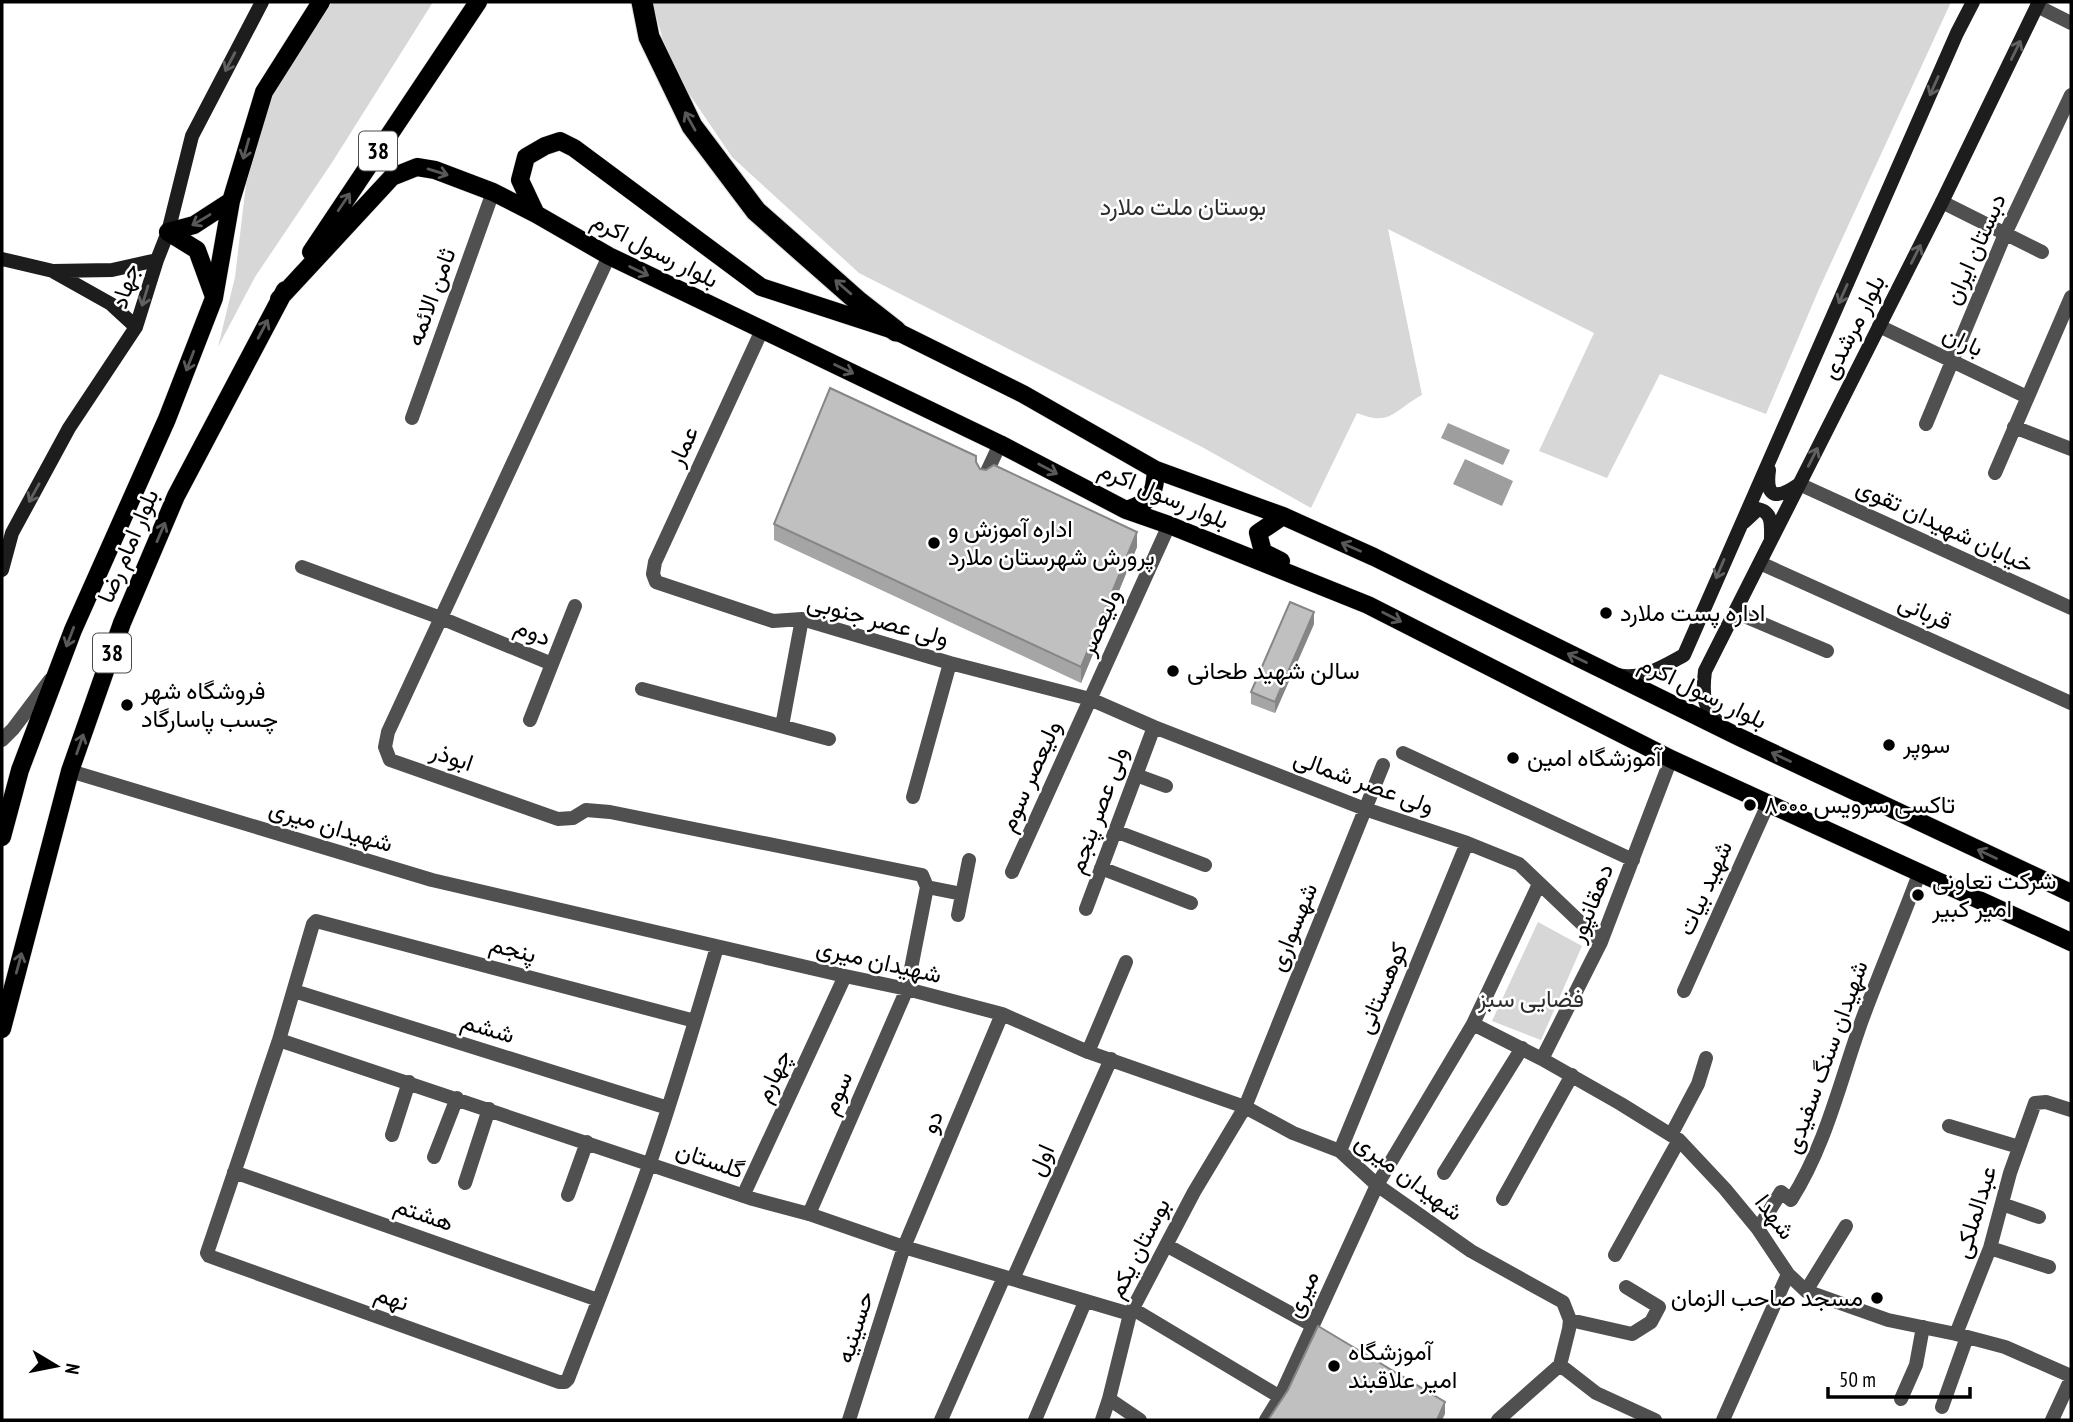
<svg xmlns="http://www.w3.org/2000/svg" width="2073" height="1422" font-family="'PT Sans Narrow',Vazirmatn,sans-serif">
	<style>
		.green { fill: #d7d7d7 }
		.water { fill: #9e9e9e }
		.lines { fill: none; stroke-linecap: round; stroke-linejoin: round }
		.primary-casing { stroke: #dbdbdb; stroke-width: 19 }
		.highway-casing { stroke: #dbdbdb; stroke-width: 23 }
		.street { stroke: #505050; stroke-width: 14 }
		.secondary { stroke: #1d1d1d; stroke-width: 14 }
		.primary { stroke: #000; stroke-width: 18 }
		.highway { stroke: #000; stroke-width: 21 }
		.wall { fill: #a5a5a5 }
		.shaded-wall { fill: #868686 }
		.building { fill: #c0c0c0; stroke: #868686; stroke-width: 2 }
		.oneway { stroke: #616161 }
		.oneway2 { stroke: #595959 }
		.poi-dot { fill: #000; stroke: #fff; stroke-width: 2.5 }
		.labels { text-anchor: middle; stroke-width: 5; stroke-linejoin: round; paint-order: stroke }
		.shield { fill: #fff; stroke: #4c4c4c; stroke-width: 2 }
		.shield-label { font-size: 23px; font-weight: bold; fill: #000 }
		.park-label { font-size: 24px; fill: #2e2e2e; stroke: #fff }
		.street-label { font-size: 24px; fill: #000; stroke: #fff }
		.poi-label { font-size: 24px; fill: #000; stroke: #fff; text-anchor: start }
	</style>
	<rect width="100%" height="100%" fill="#fff"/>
	<!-- green -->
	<path class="green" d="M332,2H433L333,161L255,277L218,347L235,277L246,184L271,97Z
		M652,2H1951L1819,289L1766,414L1660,374L1607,478L1539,451L1594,333L1388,229L1422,395C1394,410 1391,427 1357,413L1311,508L1202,447L859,273L732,157L671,67Z
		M1538,922L1582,946L1541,1040L1492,1021Z"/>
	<!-- water -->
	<path class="water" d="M1448,423L1510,450L1503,465L1441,438Z
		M1465,459L1513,481L1502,506L1453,484Z"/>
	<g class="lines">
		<!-- primary casing -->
		<g class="primary-casing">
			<path id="primary" d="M536,214L520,180L526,157L545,146L560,141L574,148L761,287L896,331L1023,394L1156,470L1283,516L1374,557L1739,737L2071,893
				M168,232L197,250L213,294
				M168,232L194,225L231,201
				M311,252L478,2
				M279,299L392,177L417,167L435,170L493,192L536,214L609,256L1000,444L1126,510L1169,525L1368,605L1671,759L2071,942
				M1126,510C1152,502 1154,496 1156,470
				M1281,561L1263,552L1258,533L1283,516
				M2,837L20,770L73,630L167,419L214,298L231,201L264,92L321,2
				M2,1029L70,771L122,623L176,496L285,290"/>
		</g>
		<!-- highway casing -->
		<g class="highway-casing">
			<path id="highway" d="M642,2L649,37L692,126L756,211L859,302L896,331"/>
		</g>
		<!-- street -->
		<path class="street" d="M2037,6L2071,23
			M1942,202L2042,252
			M609,256L388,732L385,747L390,760L558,819L573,818L586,810L610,812L922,875L927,887L907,989L809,1214
			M1879,326L2027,397
			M762,330L655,562L653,574L656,582L773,621L802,619L950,663L1090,699L1154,727L1365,809L1467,843L1519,864L1601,942
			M412,418L493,192
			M1926,424L2005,234L2071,95
			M2014,427L2071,449
			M1995,473L2071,297
			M985,476L1000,444
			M1799,484L2071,608
			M1760,563L2071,703
			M302,567L441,618L552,664L530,720
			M1735,612L1827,651
			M552,664L575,606
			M642,689L829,739
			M782,726L802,619
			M2,740L13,729L50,680
			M1403,753L1633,860
			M70,771L432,880L845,976L907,989L1002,1014L1088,1052L1245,1107L1293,1133L1340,1151L1377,1185L1471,1251L1563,1302L1570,1320L1569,1329L1560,1365
			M1136,775L1166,786
			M913,797L950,663
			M1115,831L1205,865
			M1101,868L1191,903
			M1012,872L1169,525
			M927,887L962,894
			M1086,909L1154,727
			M958,915L969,860
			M294,991L668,1108
			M1684,991L1768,804
			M695,1021L316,921L313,924L279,1040L207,1253L209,1256L559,1382H565L568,1379C596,1306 625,1234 651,1160C675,1090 696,1019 717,947
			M1473,1024L1542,1059L1621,1104L1679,1140L1725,1189L1758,1229L1788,1274L1806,1291L1888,1320L1956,1334L2005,1347L2071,1376
			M279,1040L753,1199L809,1214L904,1247L1130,1314
			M1088,1052L1126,962
			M1542,1059L1601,942L1671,759
			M1949,1126L2019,1147
			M392,1135L409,1082
			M1671,1135L1698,1084L1706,1058
			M1340,1151L1467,843
			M434,1157L457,1098
			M234,1172L598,1300
			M1444,1173L1522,1048
			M465,1183L489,1109
			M568,1195L587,1142
			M743,1196L845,976
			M1503,1199L1572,1075
			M2002,1204L2039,1217
			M1758,1229L1781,1192L1791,1200C1826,1145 1840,1081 1862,1020C1880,971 1901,923 1919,874
			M1166,1245L1312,1325
			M1990,1248L2049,1267
			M1615,1255L1679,1140
			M1013,1279L1111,1059
			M1806,1291L1846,1226
			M1133,1309L1280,1397
			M1570,1320L1632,1334L1651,1322L1659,1307L1626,1287
			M1956,1334L1990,1248L2010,1173L2035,1103L2046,1102L2071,1110
			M1560,1365L1596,1393L1655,1420
			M1109,1399L1140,1420
			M1901,1399L1916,1365L1923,1327
			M1942,1407L1967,1337
			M849,1420L904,1247L1002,1014
			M941,1420L1004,1277
			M1035,1420L1085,1302
			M1102,1420L1109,1399L1130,1314L1194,1192L1245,1107L1383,765
			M1266,1420L1280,1397L1377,1185L1473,1024L1539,884
			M1498,1420L1560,1365
			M1723,1420L1788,1274
			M2052,1420L2071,1379"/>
		<!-- secondary -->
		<path class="secondary" d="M2,259L53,271L112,270L157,260
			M54,272L111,304L136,327
			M1769,470C1765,499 1777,499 1798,485
			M1744,522L1758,509C1773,512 1771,526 1771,539
			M2,570L12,533L69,428L136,327L157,260L168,232L192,136L262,2
			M1618,675C1640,681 1664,666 1684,655L1957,33L1973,2
			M1723,726C1703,712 1702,694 1705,671L1942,202L2039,2"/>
		<!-- primary -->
		<use href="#primary" class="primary"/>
		<!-- highway -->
		<use href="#highway" class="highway"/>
	</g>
	<!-- wall -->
	<path class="wall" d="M976,463L980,469L1137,547L1081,683L774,540V524Z
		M1314,624L1275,713L1251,704V692Z"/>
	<!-- shaded-wall -->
	<path class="shaded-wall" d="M1137,532V547L1081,683V667Z
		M1314,612V624L1275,713V702Z
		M1445,1402V1414L1442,1420H1437Z"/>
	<!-- building -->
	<path class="building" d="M830,388L976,456V462L980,469L986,470L994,465L1137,532L1081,667L774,524Z
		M1290,602L1314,612L1275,702L1251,692Z
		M1318,1326L1445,1402L1437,1420H1268L1288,1390Z"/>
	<!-- one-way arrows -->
	<defs><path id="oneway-shaft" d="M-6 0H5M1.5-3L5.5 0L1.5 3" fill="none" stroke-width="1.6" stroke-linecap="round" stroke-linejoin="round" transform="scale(1.75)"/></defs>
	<g class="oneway">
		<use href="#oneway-shaft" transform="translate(2016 50) rotate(-64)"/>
		<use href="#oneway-shaft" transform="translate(230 62) rotate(118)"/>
		<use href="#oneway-shaft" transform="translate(1934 86) rotate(114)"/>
		<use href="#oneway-shaft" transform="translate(1916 254) rotate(-63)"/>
		<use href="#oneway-shaft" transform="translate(1843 294) rotate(114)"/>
		<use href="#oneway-shaft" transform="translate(145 296) rotate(107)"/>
		<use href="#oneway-shaft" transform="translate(1813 457) rotate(-63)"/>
		<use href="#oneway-shaft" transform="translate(34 493) rotate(119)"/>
		<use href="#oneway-shaft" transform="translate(1720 569) rotate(113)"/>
	</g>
	<g class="oneway2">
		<use href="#oneway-shaft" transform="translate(690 121) rotate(-119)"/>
		<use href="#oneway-shaft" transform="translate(246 149) rotate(106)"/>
		<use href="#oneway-shaft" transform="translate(438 172) rotate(17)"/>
		<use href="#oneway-shaft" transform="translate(344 202) rotate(-56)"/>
		<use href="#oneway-shaft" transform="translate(201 220) rotate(149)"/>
		<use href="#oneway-shaft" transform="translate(639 271) rotate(26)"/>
		<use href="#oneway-shaft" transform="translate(843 287) rotate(-139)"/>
		<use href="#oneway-shaft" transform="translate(263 329) rotate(-62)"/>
		<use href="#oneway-shaft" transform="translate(190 361) rotate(111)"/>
		<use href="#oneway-shaft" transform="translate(844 369) rotate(25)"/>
		<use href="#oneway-shaft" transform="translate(1048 469) rotate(28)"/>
		<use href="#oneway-shaft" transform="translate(161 532) rotate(-67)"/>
		<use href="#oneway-shaft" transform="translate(1351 547) rotate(-156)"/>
		<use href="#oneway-shaft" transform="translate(1392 617) rotate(27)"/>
		<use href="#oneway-shaft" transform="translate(70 637) rotate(111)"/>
		<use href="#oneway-shaft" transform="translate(1577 658) rotate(-154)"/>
		<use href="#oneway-shaft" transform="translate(80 744) rotate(-71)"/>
		<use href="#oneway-shaft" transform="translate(1781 757) rotate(-155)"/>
		<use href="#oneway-shaft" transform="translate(1987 854) rotate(-155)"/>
		<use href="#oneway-shaft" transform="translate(19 963) rotate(-75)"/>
	</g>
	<!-- markers -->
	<g class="poi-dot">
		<circle cx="934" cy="543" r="7"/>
		<circle cx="1606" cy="613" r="7"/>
		<circle cx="1173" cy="671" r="7"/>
		<circle cx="127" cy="705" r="7"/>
		<circle cx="1889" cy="745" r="7"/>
		<circle cx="1513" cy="758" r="7"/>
		<circle cx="1750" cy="805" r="7"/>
		<circle cx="1918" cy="895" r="7"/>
		<circle cx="1877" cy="1298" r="7"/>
		<circle cx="1334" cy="1366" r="7"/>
	</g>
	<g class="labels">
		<!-- shield labels -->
		<g class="shield">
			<rect x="359" y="131.5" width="38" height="39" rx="5"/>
			<rect x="93" y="633.5" width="38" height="39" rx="5"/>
		</g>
		<g class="shield-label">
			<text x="378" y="159">38</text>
			<text x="112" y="661">38</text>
		</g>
		<!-- park labels -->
		<g class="park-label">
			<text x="1183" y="215">بوستان ملت ملارد</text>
			<text x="1531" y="1007">فضایی سبز</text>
		</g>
		<!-- street labels -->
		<g class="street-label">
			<text transform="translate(1975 249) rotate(-66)" y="8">دبستان ایران</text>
			<text transform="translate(655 250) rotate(27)" y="8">بلوار رسول اکرم</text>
			<text transform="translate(125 286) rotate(-73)" y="8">جهاد</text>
			<text transform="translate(431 297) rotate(-70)" y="8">ثامن الائمه</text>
			<text transform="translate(1853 327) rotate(-63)" y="8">بلوار مرشدی</text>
			<text transform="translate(1963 341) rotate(25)" y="8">باران</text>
			<text transform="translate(683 446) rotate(-65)" y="8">عمار</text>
			<text transform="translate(1164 495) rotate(23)" y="8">بلوار رسول اکرم</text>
			<text transform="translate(1945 526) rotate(25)" y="8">خیابان شهیدان تقوی</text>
			<text transform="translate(128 546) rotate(-67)" y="8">بلوار امام رضا</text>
			<text transform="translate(1925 612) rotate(24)" y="8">قربانی</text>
			<text transform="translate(878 620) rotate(15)" y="8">ولی عصر جنوبی</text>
			<text transform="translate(1100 622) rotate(-66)" y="8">ولیعصر</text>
			<text transform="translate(533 632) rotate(23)" y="8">دوم</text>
			<text transform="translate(1703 692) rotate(26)" y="8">بلوار رسول اکرم</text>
			<text transform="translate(452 757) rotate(19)" y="8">ابوذر</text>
			<text transform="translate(1030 776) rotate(-66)" y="8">ولیعصر سوم</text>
			<text transform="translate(1364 782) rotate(20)" y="8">ولی عصر شمالی</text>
			<text transform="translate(1098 810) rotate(-70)" y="8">ولی عصر پنجم</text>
			<text transform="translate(331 826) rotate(17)" y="8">شهیدان میری</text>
			<text transform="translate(1705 888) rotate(-66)" y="8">شهید بیات</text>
			<text transform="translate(1591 903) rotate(-68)" y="8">دهقانپور</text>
			<text transform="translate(1293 927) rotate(-68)" y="8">شهسواری</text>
			<text transform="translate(513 949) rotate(15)" y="8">پنجم</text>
			<text transform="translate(879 961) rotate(13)" y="8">شهیدان میری</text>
			<text transform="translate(1382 988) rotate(-67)" y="8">کوهستانی</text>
			<text transform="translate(488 1028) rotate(17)" y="8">ششم</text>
			<text transform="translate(1826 1057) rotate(-70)" y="8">شهیدان سنگ سفیدی</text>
			<text transform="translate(773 1076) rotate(-65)" y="8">چهارم</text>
			<text transform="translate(837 1093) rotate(-67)" y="8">سوم</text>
			<text transform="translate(932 1122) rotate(-67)" y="8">دو</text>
			<text transform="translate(710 1160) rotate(19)" y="8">گلستان</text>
			<text transform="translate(1041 1160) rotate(-66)" y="8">اول</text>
			<text transform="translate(1409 1177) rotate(37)" y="8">شهیدان میری</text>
			<text transform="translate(1975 1212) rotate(-73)" y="8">عبدالملکی</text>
			<text transform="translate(424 1214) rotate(19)" y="8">هشتم</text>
			<text transform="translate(1775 1217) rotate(53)" y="8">شهدا</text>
			<text transform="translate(1139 1248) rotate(-63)" y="8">بوستان یکم</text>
			<text transform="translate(1302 1294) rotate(-65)" y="8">میری</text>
			<text transform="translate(392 1298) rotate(20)" y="8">نهم</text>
			<text transform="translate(855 1327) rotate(-72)" y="8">حسینیه</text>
		</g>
		<!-- poi labels -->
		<g class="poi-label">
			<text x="948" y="537">اداره آموزش و<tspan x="948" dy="28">پرورش شهرستان ملارد</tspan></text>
			<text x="1620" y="621">اداره پست ملارد</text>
			<text x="1187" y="679">سالن شهید طحانی</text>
			<text x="141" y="699">فروشگاه شهر<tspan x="141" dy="28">چسب پاسارگاد</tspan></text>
			<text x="1903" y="753">سوپر</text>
			<text x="1527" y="766">آموزشگاه امین</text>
			<text x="1764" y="813">تاکسی سرویس ۸۰۰۰</text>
			<text x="1932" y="889">شرکت تعاونی<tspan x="1932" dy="28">امیر کبیر</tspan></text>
			<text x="1863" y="1306" text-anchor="end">مسجد صاحب الزمان</text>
			<text x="1348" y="1360">آموزشگاه<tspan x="1348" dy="28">امیر علاقبند</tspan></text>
		</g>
	</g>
	<!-- border -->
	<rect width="2073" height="1422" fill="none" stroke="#000000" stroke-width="7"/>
	<!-- north arrow -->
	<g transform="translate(56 1366) rotate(100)" stroke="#ffffff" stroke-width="5" paint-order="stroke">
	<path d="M0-5L12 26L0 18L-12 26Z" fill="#000000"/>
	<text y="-10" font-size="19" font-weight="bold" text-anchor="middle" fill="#000000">N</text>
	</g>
	<!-- scale -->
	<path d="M1828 1387v10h142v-10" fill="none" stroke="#000000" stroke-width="3.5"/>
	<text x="1839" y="1387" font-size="21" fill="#000000" stroke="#ffffff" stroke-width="5" paint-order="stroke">50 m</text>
</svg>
